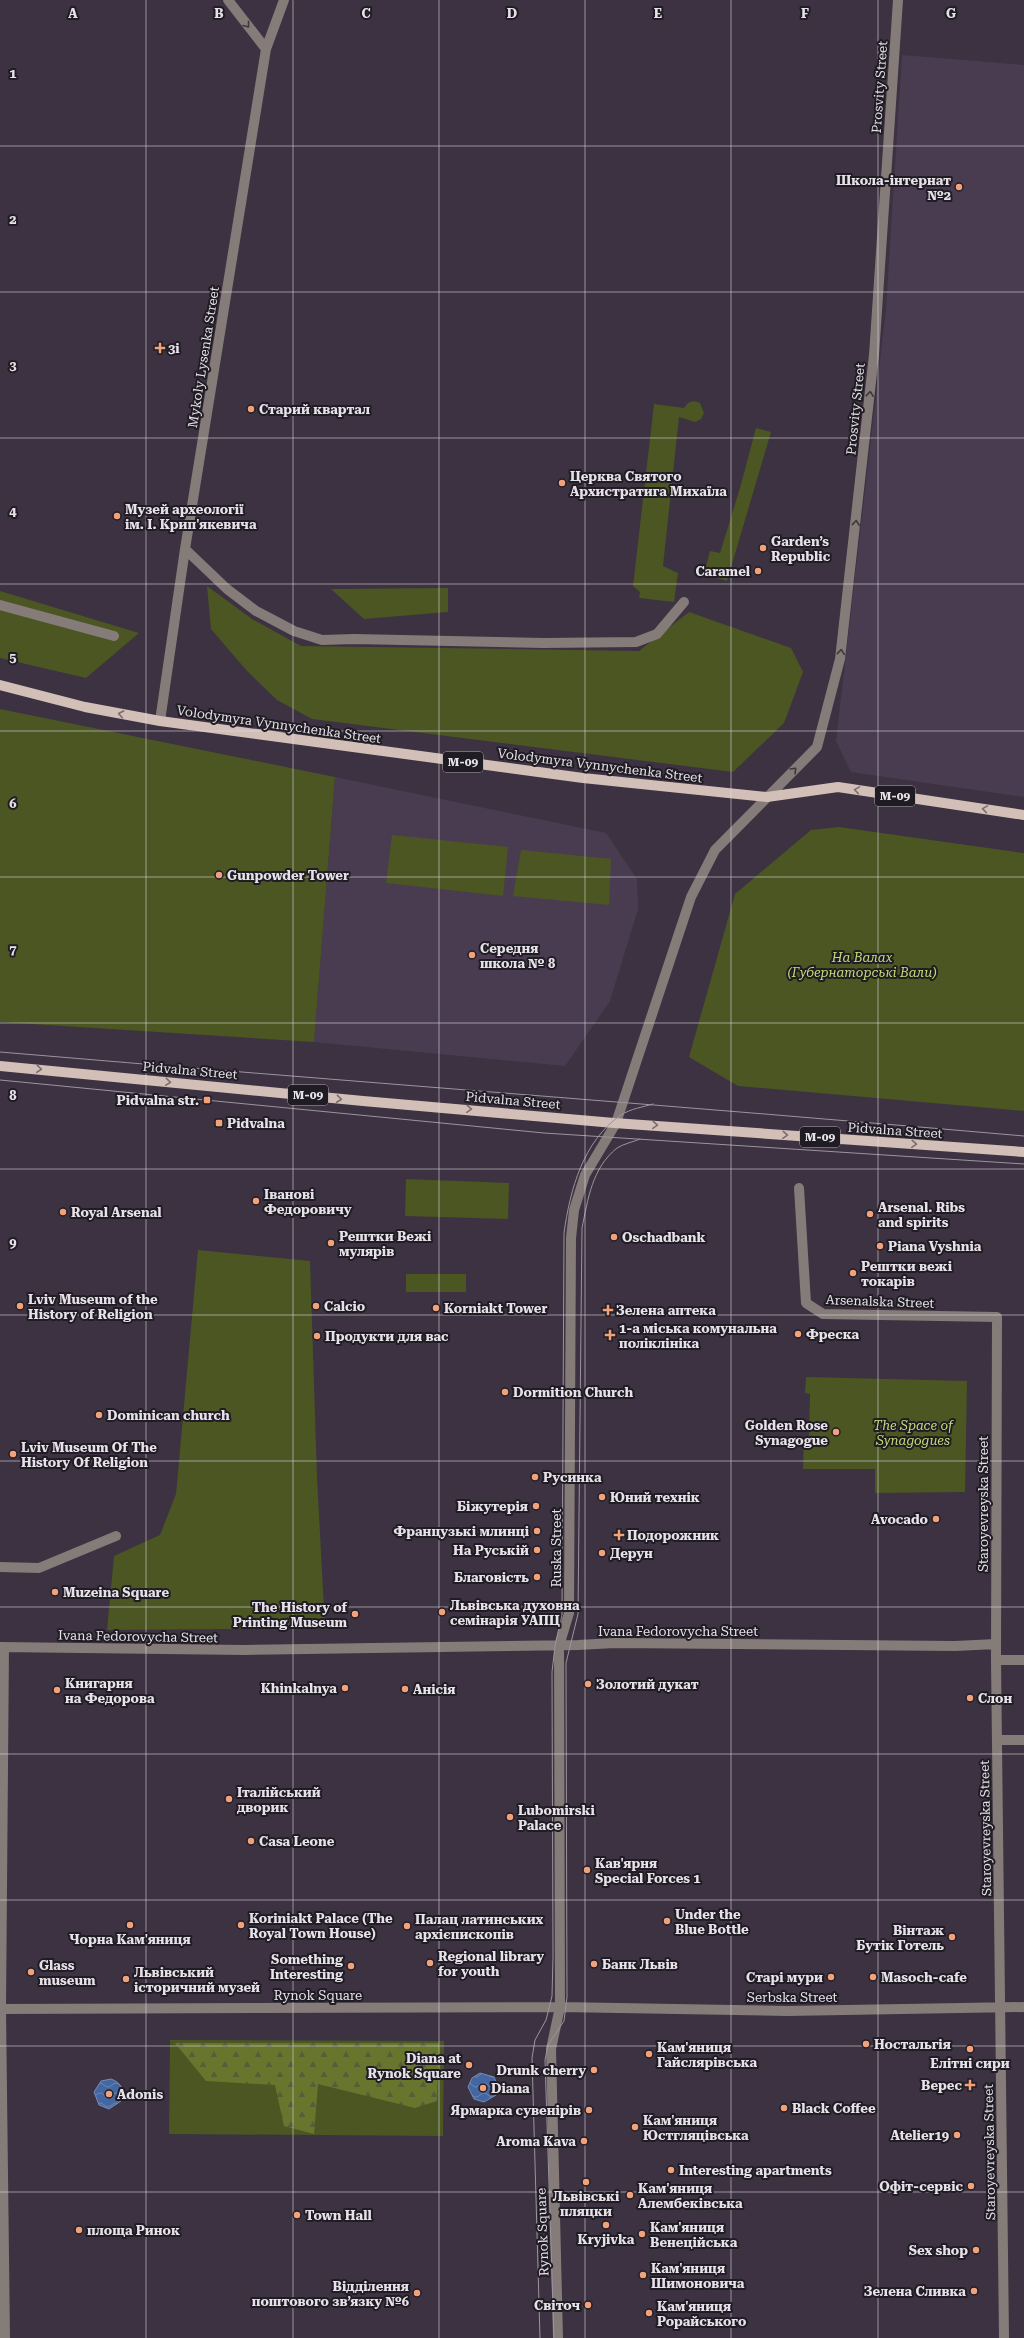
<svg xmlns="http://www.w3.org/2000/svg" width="1024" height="2338" font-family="'Roboto Serif',serif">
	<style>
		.built { fill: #493c50 }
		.green { fill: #4b5623 }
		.forest { fill: url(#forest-firs) }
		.water { fill: url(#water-waves); stroke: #768cb7 }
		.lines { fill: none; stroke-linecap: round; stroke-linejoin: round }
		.minor { stroke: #857b78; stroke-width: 10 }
		.major { stroke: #d2bfb8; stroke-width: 10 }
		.tram { stroke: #9c94a0; stroke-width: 1 }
		.oneway { stroke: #3e383d }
		.oneway2 { stroke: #796e6e }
		.grid { fill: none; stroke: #e7e1ea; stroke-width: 1; stroke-opacity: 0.55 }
		.poi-dot { fill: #f1a27b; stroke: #201c23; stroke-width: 1.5 }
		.labels { text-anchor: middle; stroke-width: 4; stroke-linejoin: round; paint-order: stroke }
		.shield { fill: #201c23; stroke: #aba6ae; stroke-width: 1 }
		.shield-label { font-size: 12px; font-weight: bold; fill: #e7e1ea }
		.street-label { font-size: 13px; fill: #e7e1ea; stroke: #201c23 }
		.poi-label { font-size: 13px; font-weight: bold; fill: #e7e1ea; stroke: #201c23; text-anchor: start }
		.park-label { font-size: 13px; font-style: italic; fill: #c5dc76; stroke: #201c23 }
		.grid-label { font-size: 13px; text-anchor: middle; font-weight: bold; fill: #e7e1ea; stroke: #201c23; stroke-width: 4; stroke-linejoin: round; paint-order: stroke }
	</style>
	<defs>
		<pattern id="forest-firs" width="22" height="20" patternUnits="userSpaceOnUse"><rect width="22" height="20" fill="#67762c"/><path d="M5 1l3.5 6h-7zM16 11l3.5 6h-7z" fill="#565d39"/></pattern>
		<pattern id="water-waves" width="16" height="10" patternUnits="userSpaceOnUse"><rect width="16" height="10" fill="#4567a1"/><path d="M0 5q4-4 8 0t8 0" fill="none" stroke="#6984b3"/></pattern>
	</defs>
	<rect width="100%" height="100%" fill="#3c3241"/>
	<!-- built -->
	<path class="built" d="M902,55L1024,65V797L851,772L836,741L886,309Z
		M335,777L606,833L637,879L638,909L610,1001L565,1066L314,1042Z"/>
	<!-- green -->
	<path class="green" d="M694,401L700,403L704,413L701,419L695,422L679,417L663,566L678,573L674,602L639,598L640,592L633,586L654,404L684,408L688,403Z
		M756,428L771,432L727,581L704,574L710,551L720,553L740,488Z
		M207,586L252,619L301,646L639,651L689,612L791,648L803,672L784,723L733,772L312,719L277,700L247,671L211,629Z
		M448,588V612L364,619L331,589Z
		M0,591L139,633L86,678L0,658Z
		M0,709L335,777L314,1042L0,1022Z
		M839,827L1024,853V1111L738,1086L689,1057L735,894L811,830Z
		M392,835L508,847L503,896L386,883Z
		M521,850L611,859L609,905L513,896Z
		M406,1179L509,1183L508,1219L405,1216Z
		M198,1250L310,1261L317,1477L325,1628L107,1630L114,1556L160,1535L176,1494Z
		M406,1274H466V1292H406Z
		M806,1377L967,1381L965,1492L875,1493V1469H803L804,1438H809L810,1394L805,1393Z
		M170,2040L444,2041L443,2136L169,2134Z"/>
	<!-- forest -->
	<path class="forest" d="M175,2043H439L437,2101L415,2108L318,2084L314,2134L284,2126L275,2085L206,2081Z"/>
	<!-- water -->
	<path class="water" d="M480,2073L494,2077L498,2086L496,2095L484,2102L474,2099L468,2087L472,2078Z
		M111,2079C122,2083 125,2091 121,2101L109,2109L99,2105L94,2092L101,2081Z"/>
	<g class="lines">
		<!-- minor -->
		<path class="minor" d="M228,0L266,49
			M185,549L227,589L256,611L294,631L322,640L354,639L544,643L636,642L657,634L684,602
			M0,605L114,636
			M160,721L185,549L266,49L284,0
			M799,1188L806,1303L823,1314L997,1317L996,1660L1004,2338
			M0,1567L39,1568L116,1536
			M0,1647L245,1650L578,1645L615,1643L955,1646L996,1644
			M4,1647L1,2009L5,2338
			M996,1660H1024
			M997,1740H1024
			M0,2009L560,2007L787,2011L1024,2007
			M558,2338L551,2049L560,2007L559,1646L569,1613L571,1238L574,1210L585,1175L616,1123L691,897L715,850L817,747L840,659L874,355L898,0"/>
		<!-- major -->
		<path class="major" d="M0,685L85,707L160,721L583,778L767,797L838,787L1024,815
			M0,1066L363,1101L614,1123L1024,1152"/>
		<!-- tram -->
		<path class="tram" d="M0,1052C341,1081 683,1106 1024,1136
			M0,1080L544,1133L1024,1164
			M540,2338L532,2058L535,2040L546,2020L552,1996L553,1957L552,1672L555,1646L562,1614L564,1233C570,1190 583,1141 621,1115C630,1109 643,1107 653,1104
			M554,2338L545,2060L548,2045L564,2021L567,1997L566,1663L578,1614L582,1228C588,1199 592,1168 617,1148C623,1144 633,1142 640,1139"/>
	</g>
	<!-- one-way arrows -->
	<defs><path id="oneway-chevron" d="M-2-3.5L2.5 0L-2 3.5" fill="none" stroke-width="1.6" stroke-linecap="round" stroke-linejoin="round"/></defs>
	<g class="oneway">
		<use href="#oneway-chevron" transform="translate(247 25) rotate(52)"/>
		<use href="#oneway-chevron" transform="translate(870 394) rotate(-84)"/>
		<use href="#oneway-chevron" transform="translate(856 523) rotate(-84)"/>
		<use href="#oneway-chevron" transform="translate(841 652) rotate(-84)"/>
		<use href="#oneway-chevron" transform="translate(794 770) rotate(-45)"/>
	</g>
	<g class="oneway2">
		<use href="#oneway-chevron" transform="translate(121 714) rotate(-169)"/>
		<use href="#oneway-chevron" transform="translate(857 790) rotate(-171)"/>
		<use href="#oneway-chevron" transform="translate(985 809) rotate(-171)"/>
		<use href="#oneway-chevron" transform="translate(39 1069) rotate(5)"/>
		<use href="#oneway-chevron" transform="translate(168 1082) rotate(5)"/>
		<use href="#oneway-chevron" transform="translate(339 1099) rotate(6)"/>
		<use href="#oneway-chevron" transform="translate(469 1109) rotate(4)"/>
		<use href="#oneway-chevron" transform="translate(655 1125) rotate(4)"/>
		<use href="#oneway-chevron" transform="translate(785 1135) rotate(4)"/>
		<use href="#oneway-chevron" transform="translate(914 1144) rotate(4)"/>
	</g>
	<!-- grid -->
	<path class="grid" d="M146,0V2338M293,0V2338M439,0V2338M585,0V2338M731,0V2338M878,0V2338M0,146H1024M0,292H1024M0,438H1024M0,584H1024M0,731H1024M0,877H1024M0,1023H1024M0,1169H1024M0,1315H1024M0,1461H1024M0,1607H1024M0,1754H1024M0,1900H1024M0,2046H1024M0,2192H1024"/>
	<!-- markers -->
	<g class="poi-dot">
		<circle cx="959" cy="187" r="4"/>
		<path d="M158 342h4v4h4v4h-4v4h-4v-4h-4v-4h4z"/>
		<circle cx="251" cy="409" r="4"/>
		<circle cx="562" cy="483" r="4"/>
		<circle cx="117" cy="516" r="4"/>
		<circle cx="763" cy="548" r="4"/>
		<circle cx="758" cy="571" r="4"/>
		<circle cx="219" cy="875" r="4"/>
		<circle cx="472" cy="955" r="4"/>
		<rect x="203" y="1096" width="8" height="8" rx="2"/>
		<rect x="215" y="1119" width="8" height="8" rx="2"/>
		<circle cx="256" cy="1201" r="4"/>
		<circle cx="63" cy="1212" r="4"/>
		<circle cx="870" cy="1214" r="4"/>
		<circle cx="614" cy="1237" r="4"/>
		<circle cx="331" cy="1243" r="4"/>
		<circle cx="880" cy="1246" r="4"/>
		<circle cx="853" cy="1273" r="4"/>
		<circle cx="20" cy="1306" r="4"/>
		<circle cx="316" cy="1306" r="4"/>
		<circle cx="436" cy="1308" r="4"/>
		<path d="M606 1304h4v4h4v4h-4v4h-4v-4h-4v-4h4z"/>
		<circle cx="798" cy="1334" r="4"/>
		<path d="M608 1329h4v4h4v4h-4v4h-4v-4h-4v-4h4z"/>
		<circle cx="317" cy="1336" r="4"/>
		<circle cx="505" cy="1392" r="4"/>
		<circle cx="99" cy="1415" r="4"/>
		<circle cx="836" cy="1432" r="4"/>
		<circle cx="13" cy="1454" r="4"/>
		<circle cx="535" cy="1477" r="4"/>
		<circle cx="602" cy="1497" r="4"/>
		<circle cx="536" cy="1506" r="4"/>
		<circle cx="936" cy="1519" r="4"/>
		<circle cx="537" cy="1531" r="4"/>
		<path d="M617 1529h4v4h4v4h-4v4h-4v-4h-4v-4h4z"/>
		<circle cx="537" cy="1550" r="4"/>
		<circle cx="602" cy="1553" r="4"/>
		<circle cx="537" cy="1577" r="4"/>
		<circle cx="55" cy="1592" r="4"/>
		<circle cx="442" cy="1612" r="4"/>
		<circle cx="355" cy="1614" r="4"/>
		<circle cx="588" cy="1684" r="4"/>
		<circle cx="345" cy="1688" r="4"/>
		<circle cx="405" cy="1689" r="4"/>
		<circle cx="57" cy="1690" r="4"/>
		<circle cx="970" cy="1698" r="4"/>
		<circle cx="229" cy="1799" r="4"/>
		<circle cx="510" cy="1817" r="4"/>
		<circle cx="251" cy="1841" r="4"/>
		<circle cx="587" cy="1870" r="4"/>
		<circle cx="667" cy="1921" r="4"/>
		<circle cx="130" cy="1925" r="4"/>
		<circle cx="241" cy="1925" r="4"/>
		<circle cx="407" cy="1926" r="4"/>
		<circle cx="952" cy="1937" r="4"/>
		<circle cx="430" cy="1963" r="4"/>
		<circle cx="594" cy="1964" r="4"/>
		<circle cx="351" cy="1966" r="4"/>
		<circle cx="31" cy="1972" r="4"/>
		<circle cx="831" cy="1977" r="4"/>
		<circle cx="873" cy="1977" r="4"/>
		<circle cx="126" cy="1979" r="4"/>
		<circle cx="866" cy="2044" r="4"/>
		<circle cx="970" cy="2049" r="4"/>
		<circle cx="649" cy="2054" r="4"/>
		<circle cx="469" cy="2065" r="4"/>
		<circle cx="594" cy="2070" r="4"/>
		<path d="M968 2079h4v4h4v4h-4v4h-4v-4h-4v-4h4z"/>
		<circle cx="483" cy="2088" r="4"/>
		<circle cx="109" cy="2094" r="4"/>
		<circle cx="784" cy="2108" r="4"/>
		<circle cx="589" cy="2110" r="4"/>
		<circle cx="635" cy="2127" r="4"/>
		<circle cx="957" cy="2135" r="4"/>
		<circle cx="584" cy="2141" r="4"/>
		<circle cx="671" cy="2170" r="4"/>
		<circle cx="586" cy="2182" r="4"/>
		<circle cx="971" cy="2186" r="4"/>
		<circle cx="630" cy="2195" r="4"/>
		<circle cx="297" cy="2215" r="4"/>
		<circle cx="606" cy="2225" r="4"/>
		<circle cx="79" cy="2230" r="4"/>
		<circle cx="642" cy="2234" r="4"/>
		<circle cx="976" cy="2250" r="4"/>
		<circle cx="643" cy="2275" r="4"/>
		<circle cx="974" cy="2291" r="4"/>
		<circle cx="417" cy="2293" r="4"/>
		<circle cx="588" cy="2305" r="4"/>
		<circle cx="649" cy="2313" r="4"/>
	</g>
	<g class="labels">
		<!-- shield labels -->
		<g class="shield">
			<rect x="443" y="752" width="40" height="20" rx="3"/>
			<rect x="875" y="786" width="40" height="20" rx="3"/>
			<rect x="288" y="1085" width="40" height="20" rx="3"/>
			<rect x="800" y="1127" width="40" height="20" rx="3"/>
		</g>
		<g class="shield-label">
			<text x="463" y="766">М-09</text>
			<text x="895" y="800">М-09</text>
			<text x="308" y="1099">М-09</text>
			<text x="820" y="1141">М-09</text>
		</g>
		<!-- street labels -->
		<g class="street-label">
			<text transform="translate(879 87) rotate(-86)" y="5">Prosvity Street</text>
			<text transform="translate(203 357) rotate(-81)" y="5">Mykoly Lysenka Street</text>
			<text transform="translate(855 409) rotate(-84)" y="5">Prosvity Street</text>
			<text transform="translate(279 724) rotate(8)" y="5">Volodymyra Vynnychenka Street</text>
			<text transform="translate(600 765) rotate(7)" y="5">Volodymyra Vynnychenka Street</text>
			<text transform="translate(190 1070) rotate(5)" y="5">Pidvalna Street</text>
			<text transform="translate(513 1100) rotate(5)" y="5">Pidvalna Street</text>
			<text transform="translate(895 1130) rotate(4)" y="5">Pidvalna Street</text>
			<text transform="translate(880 1301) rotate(2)" y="5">Arsenalska Street</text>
			<text transform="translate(983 1504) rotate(-90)" y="5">Staroyevreyska Street</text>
			<text transform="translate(556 1548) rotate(-90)" y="5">Ruska Street</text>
			<text x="678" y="1636">Ivana Fedorovycha Street</text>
			<text transform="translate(138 1636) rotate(1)" y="5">Ivana Fedorovycha Street</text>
			<text transform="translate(985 1828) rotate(-91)" y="5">Staroyevreyska Street</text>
			<text x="318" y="2000">Rynok Square</text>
			<text x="792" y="2002">Serbska Street</text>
			<text transform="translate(989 2152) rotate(-91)" y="5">Staroyevreyska Street</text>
			<text transform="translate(542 2232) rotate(-92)" y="5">Rynok Square</text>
		</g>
		<!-- poi labels -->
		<g class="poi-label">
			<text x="951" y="185" text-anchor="end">Школа-інтернат<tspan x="951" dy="15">№2</tspan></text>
			<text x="168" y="353">3і</text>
			<text x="259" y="414">Старий квартал</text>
			<text x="570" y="481">Церква Святого<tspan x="570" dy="15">Архистратига Михаїла</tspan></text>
			<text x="125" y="514">Музей археології<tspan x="125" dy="15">ім. І. Крип'якевича</tspan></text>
			<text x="771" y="546">Garden’s<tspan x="771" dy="15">Republic</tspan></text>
			<text x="750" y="576" text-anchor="end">Caramel</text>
			<text x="227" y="880">Gunpowder Tower</text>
			<text x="480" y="953">Середня<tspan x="480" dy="15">школа № 8</tspan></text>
			<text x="199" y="1105" text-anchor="end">Pidvalna str.</text>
			<text x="227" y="1128">Pidvalna</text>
			<text x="264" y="1199">Іванові<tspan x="264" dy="15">Федоровичу</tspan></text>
			<text x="878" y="1212">Arsenal. Ribs<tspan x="878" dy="15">and spirits</tspan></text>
			<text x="71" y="1217">Royal Arsenal</text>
			<text x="339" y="1241">Рештки Вежі<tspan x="339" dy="15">мулярів</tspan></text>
			<text x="622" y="1242">Oschadbank</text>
			<text x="888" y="1251">Piana Vyshnia</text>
			<text x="861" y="1271">Рештки вежі<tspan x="861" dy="15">токарів</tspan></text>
			<text x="28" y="1304">Lviv Museum of the<tspan x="28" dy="15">History of Religion</tspan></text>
			<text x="324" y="1311">Calcio</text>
			<text x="444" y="1313">Korniakt Tower</text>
			<text x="616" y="1315">Зелена аптека</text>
			<text x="619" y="1333">1-а міська комунальна<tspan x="619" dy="15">поліклініка</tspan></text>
			<text x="806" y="1339">Фреска</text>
			<text x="325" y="1341">Продукти для вас</text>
			<text x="513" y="1397">Dormition Church</text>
			<text x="107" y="1420">Dominican church</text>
			<text x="828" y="1430" text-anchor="end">Golden Rose<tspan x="828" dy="15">Synagogue</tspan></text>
			<text x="21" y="1452">Lviv Museum Of The<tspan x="21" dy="15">History Of Religion</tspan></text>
			<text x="543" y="1482">Русинка</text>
			<text x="610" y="1502">Юний технік</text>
			<text x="528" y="1511" text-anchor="end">Біжутерія</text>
			<text x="928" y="1524" text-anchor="end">Avocado</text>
			<text x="529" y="1536" text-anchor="end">Французькі млинці</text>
			<text x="627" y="1540">Подорожник</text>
			<text x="529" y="1555" text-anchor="end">На Руській</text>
			<text x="610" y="1558">Дерун</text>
			<text x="529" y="1582" text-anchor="end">Благовість</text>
			<text x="63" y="1597">Muzeina Square</text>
			<text x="450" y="1610">Львівська духовна<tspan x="450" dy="15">семінарія УАПЦ</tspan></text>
			<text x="347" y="1612" text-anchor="end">The History of<tspan x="347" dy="15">Printing Museum</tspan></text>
			<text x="65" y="1688">Книгарня<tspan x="65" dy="15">на Федорова</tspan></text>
			<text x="596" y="1689">Золотий дукат</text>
			<text x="337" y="1693" text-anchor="end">Khinkalnya</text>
			<text x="413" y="1694">Анісія</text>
			<text x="978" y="1703">Слон</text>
			<text x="237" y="1797">Італійський<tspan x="237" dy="15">дворик</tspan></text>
			<text x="518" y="1815">Lubomirski<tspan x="518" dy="15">Palace</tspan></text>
			<text x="259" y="1846">Casa Leone</text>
			<text x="595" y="1868">Кав'ярня<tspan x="595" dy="15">Special Forces 1</tspan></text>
			<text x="675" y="1919">Under the<tspan x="675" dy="15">Blue Bottle</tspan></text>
			<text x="249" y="1923">Koriniakt Palace (The<tspan x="249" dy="15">Royal Town House)</tspan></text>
			<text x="415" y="1924">Палац латинських<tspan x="415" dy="15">архієпископів</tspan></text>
			<text x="944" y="1935" text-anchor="end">Вінтаж<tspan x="944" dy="15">Бутік Готель</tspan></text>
			<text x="130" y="1944" text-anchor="middle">Чорна Кам'яниця</text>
			<text x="438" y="1961">Regional library<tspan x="438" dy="15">for youth</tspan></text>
			<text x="343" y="1964" text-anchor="end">Something<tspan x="343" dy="15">Interesting</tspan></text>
			<text x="602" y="1969">Банк Львів</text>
			<text x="39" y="1970">Glass<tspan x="39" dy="15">museum</tspan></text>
			<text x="134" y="1977">Львівський<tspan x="134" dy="15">історичний музей</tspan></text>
			<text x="823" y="1982" text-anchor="end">Старі мури</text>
			<text x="881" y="1982">Masoch-cafe</text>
			<text x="874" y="2049">Ностальгія</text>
			<text x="657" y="2052">Кам'яниця<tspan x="657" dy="15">Гайслярівська</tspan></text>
			<text x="461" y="2063" text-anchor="end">Diana at<tspan x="461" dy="15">Rynok Square</tspan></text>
			<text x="970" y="2068" text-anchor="middle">Елітні сири</text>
			<text x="586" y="2075" text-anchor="end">Drunk cherry</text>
			<text x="962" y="2090" text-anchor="end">Верес</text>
			<text x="491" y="2093">Diana</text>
			<text x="117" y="2099">Adonis</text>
			<text x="792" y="2113">Black Coffee</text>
			<text x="581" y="2115" text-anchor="end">Ярмарка сувенірів</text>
			<text x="643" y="2125">Кам'яниця<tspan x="643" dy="15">Юстгляцівська</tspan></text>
			<text x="949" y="2140" text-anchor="end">Atelier19</text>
			<text x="576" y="2146" text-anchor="end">Aroma Kava</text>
			<text x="679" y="2175">Interesting apartments</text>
			<text x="963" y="2191" text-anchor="end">Офіт-сервіс</text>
			<text x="638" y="2193">Кам'яниця<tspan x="638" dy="15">Алембеківська</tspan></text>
			<text x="586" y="2201" text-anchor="middle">Львівські<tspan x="586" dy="15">пляцки</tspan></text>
			<text x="305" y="2220">Town Hall</text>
			<text x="650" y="2232">Кам'яниця<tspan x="650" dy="15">Венеційська</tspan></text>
			<text x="87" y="2235">площа Ринок</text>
			<text x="606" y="2244" text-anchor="middle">Kryjivka</text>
			<text x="968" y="2255" text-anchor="end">Sex shop</text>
			<text x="651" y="2273">Кам'яниця<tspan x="651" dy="15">Шимоновича</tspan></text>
			<text x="409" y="2291" text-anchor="end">Відділення<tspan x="409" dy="15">поштового зв’язку №6</tspan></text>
			<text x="966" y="2296" text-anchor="end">Зелена Сливка</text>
			<text x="580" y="2310" text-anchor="end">Світоч</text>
			<text x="657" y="2311">Кам'яниця<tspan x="657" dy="15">Рорайського</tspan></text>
		</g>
		<!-- park labels -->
		<g class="park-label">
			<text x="862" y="962">На Валах<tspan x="862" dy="15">(Губернаторські Вали)</tspan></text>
			<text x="913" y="1430">The Space of<tspan x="913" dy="15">Synagogues</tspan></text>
		</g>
	</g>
	<g class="grid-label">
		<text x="73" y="18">A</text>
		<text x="219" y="18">B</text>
		<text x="366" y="18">C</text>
		<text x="512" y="18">D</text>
		<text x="658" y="18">E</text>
		<text x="805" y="18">F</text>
		<text x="951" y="18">G</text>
		<text x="13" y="78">1</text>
		<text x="13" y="224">2</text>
		<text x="13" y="370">3</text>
		<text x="13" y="516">4</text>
		<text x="13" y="662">5</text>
		<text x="13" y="808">6</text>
		<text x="13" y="954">7</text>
		<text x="13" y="1100">8</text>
		<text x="13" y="1247">9</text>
	</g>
</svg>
